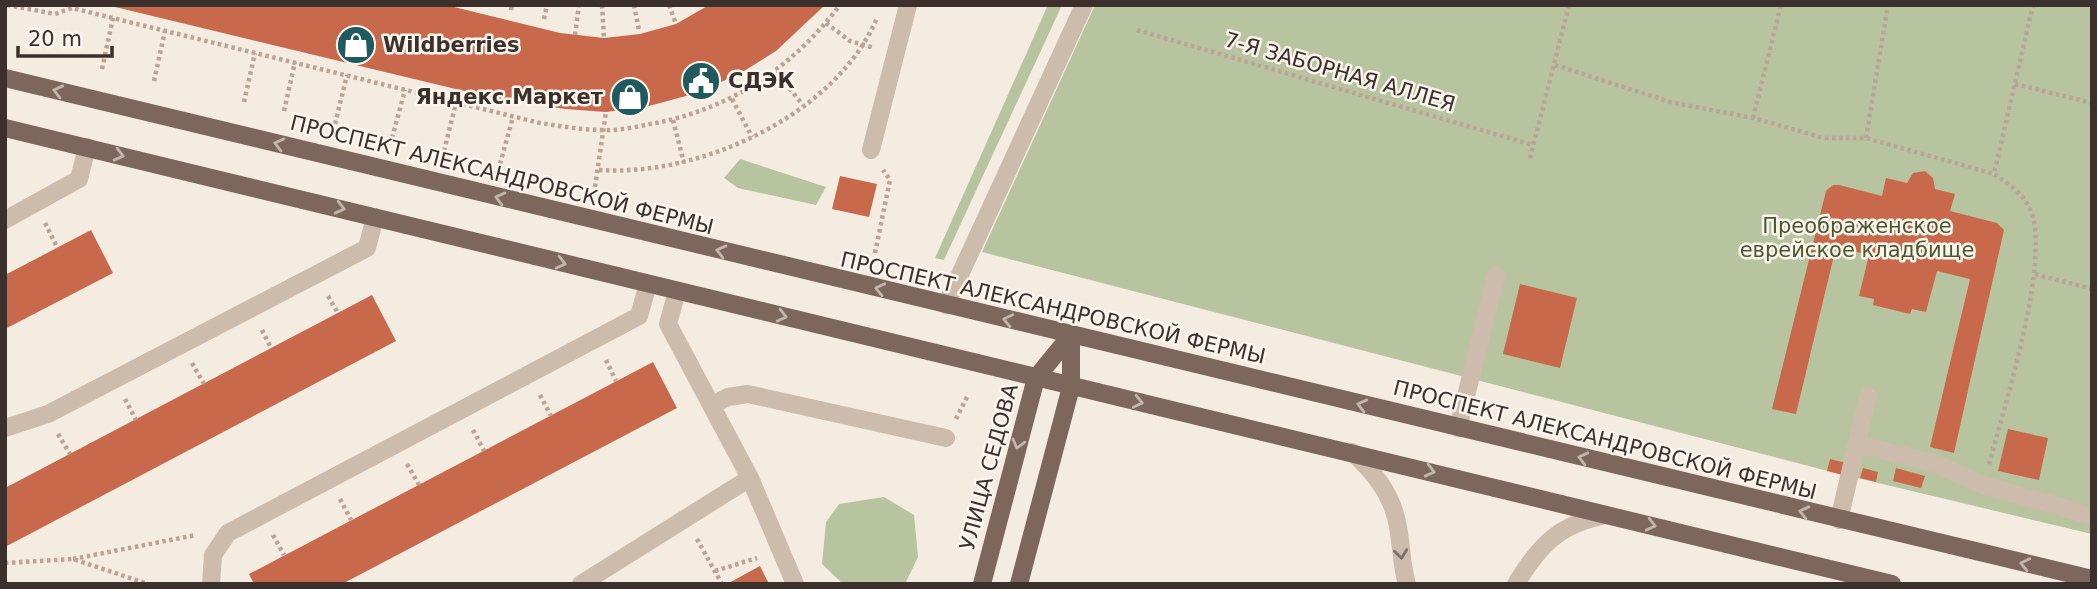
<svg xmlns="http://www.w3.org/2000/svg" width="2097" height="589" font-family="'DejaVu Sans',sans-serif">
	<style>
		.green { fill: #b8c4a0 }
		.building { fill: #c8694b }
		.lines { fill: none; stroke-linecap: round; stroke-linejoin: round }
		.path { stroke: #b9a596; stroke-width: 4.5; stroke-dasharray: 3.5 3.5; stroke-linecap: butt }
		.minor { stroke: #cdbbac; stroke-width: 18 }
		.major { stroke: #7d675c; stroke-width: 18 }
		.oneway { stroke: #c2b5ac }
		.oneway2 { stroke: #7d6f65 }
		.labels { text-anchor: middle; stroke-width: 5; stroke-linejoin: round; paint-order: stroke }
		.poi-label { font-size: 21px; font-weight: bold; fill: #3b302b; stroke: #fbf5ee; text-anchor: start }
		.street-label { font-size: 21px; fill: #3b302b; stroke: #fbf5ee }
		.park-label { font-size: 21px; fill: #4a5a2e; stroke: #fbf5ee }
	</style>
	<rect width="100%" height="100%" fill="#f4ebe1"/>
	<!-- green -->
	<path class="green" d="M1048,5H1062L944,260L935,258Z
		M1095,5H2092V534L1824,470L982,252Z
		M740,159L826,187L816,205L738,188L724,178Z
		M884,497L914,515L918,557L905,584H843L822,564L826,522L839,504Z"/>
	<!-- building -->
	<path class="building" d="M107,5H446L560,33L604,38L640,34L676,24L709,5H825L776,51L741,73L697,93L649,106L606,112L565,109L493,98Z
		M1925,171L1933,178L1935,189L1955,194L1950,211L1997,223L2004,230L1954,453L1930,447L1970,279L1937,271L1926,312L1912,309L1910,314L1873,305L1874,299L1859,296L1869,255L1836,247L1796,414L1772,409L1826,191L1833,185H1839L1882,196L1886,178L1907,183L1913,173Z
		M840,176L877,184L869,217L832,209Z
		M91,230L113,273L5,329V275Z
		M1520,284L1577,298L1560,368L1503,354Z
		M372,295L396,341L5,547V488Z
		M653,362L677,408L342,584H254L249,574Z
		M2008,429L2048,438L2039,480L1998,471Z
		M1830,459L1846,463L1843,475L1827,471Z
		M1863,468L1878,472L1876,482L1860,478Z
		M1896,468L1925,476L1921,488L1893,481Z
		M760,566L769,584H727Z"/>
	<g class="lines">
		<!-- path -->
		<path class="path" d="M7,5L55,14L72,8L540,123C561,126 582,130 603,130C620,131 639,126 656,123C732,108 793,67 840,5
			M602,5L604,38
			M634,5L639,30
			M669,5L676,24
			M511,10L512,5
			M544,19L547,5
			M826,23L850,41L875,48
			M1137,30L1533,145
			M575,35L579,5
			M1555,65L1670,102L1753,118L1824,138H1866L1994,174
			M102,69L113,18
			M776,72L803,105
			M154,81L165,31
			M2015,84L2092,103
			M732,99L752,137
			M244,102L255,53
			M284,111L295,62
			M1753,118L1781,5
			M673,120L684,163
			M335,124L347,75
			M392,138L405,90
			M1866,138L1888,5
			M444,151L456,103
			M1530,158L1569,5
			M500,164L513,117
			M599,170C700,177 836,115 877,18
			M595,187L606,112
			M45,223L57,247
			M875,253L890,180L883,170
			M2035,274L2092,289
			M328,296L338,313
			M262,330L271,348
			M606,360L616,381
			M192,363L204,384
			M540,395L551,416
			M125,399L136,420
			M956,419L968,395
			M473,430L484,451
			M58,434L70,454
			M407,464L419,485
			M1989,464C2003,411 2054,252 2029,207C2021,192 2007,183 1994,174L2033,5
			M340,499L351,520
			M273,535L284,555
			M697,539L722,584
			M73,559L196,535
			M5,563L73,559L148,584
			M715,571L757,558"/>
		<!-- minor -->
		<path class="minor" d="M871,150L908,5
			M5,220L79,179L87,147
			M677,291L668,324L750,478L795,584
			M946,305L1084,5
			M712,405L728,397L748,394L946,438
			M5,428L48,414L367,248L375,217
			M1458,428L1496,276
			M1857,444L1934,463L1983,485L2092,516
			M1352,452C1371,469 1388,489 1395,514C1402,536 1400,561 1407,584
			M1839,520L1868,396
			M211,584L213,555L228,533L639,316L648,284
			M581,584L750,478
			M1516,584C1540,544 1560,524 1606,515"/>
		<!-- major -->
		<path class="major" d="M5,78L2092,579
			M5,128L1892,584
			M982,584L1036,378L1071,335
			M1019,584L1071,387V335"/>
	</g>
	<!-- one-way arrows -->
	<defs><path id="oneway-chevron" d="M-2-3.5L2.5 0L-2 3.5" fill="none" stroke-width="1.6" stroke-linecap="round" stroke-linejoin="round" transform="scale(1.75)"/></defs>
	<g class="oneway">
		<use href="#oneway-chevron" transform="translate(58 91) rotate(-166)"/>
		<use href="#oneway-chevron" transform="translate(279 144) rotate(-166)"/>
		<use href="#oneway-chevron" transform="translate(119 155) rotate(14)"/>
		<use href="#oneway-chevron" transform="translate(500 198) rotate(-166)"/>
		<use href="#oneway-chevron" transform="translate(340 208) rotate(14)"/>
		<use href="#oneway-chevron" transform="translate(721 251) rotate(-166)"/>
		<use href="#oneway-chevron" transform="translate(561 263) rotate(14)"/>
		<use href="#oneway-chevron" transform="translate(880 289) rotate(-167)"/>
		<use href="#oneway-chevron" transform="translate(782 316) rotate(14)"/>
		<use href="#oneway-chevron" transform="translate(1008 320) rotate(-167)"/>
		<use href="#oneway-chevron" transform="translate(1138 402) rotate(13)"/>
		<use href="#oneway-chevron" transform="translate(1362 405) rotate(-166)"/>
		<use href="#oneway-chevron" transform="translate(1018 444) rotate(105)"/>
		<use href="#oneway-chevron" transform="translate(1583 458) rotate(-166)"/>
		<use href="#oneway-chevron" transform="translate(1430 471) rotate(14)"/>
		<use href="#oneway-chevron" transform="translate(1804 512) rotate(-166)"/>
		<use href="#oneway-chevron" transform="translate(1651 525) rotate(14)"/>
		<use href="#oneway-chevron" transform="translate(2025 564) rotate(-167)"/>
	</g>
	<use class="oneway2" href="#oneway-chevron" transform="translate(1401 554) rotate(83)"/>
	<!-- icons -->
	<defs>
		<g id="shop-disc" transform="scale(2.0125)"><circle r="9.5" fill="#1f5a5e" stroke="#fbf5ee"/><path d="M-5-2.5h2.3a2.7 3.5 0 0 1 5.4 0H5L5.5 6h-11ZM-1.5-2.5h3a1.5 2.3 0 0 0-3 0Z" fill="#fff"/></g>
		<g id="civic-disc" transform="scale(2.0125)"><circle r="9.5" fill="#1f5a5e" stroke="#fbf5ee"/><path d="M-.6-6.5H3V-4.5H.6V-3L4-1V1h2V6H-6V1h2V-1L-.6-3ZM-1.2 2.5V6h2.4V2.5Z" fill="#fff"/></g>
	</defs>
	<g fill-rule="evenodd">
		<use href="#shop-disc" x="356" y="45"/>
		<use href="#civic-disc" x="701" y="81"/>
		<use href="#shop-disc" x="630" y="97"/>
	</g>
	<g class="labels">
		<!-- poi labels -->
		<g class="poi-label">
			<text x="383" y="52">Wildberries</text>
			<text x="728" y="88">СДЭК</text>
			<text x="603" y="104" text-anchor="end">Яндекс.Маркет</text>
		</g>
		<!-- street labels -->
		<g class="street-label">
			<text transform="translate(1340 72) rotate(16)" y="7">7-Я ЗАБОРНАЯ АЛЛЕЯ</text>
			<text transform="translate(502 175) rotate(14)" y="7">ПРОСПЕКТ АЛЕКСАНДРОВСКОЙ ФЕРМЫ</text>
			<text transform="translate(1053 308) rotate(13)" y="7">ПРОСПЕКТ АЛЕКСАНДРОВСКОЙ ФЕРМЫ</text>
			<text transform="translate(1605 440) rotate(14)" y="7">ПРОСПЕКТ АЛЕКСАНДРОВСКОЙ ФЕРМЫ</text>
			<text transform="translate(989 467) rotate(-75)" y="7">УЛИЦА СЕДОВА</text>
		</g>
		<!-- park labels -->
		<g class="park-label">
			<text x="1857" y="233">Преображенское<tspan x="1857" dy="24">еврейское кладбище</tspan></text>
		</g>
	</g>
	<!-- border -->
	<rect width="2097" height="589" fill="none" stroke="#3b302b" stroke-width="14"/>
	<!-- scale -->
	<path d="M18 46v10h94v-10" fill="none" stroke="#3b302b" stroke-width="3.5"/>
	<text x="28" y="46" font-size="21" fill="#3b302b" stroke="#fbf5ee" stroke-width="5" paint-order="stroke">20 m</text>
</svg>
